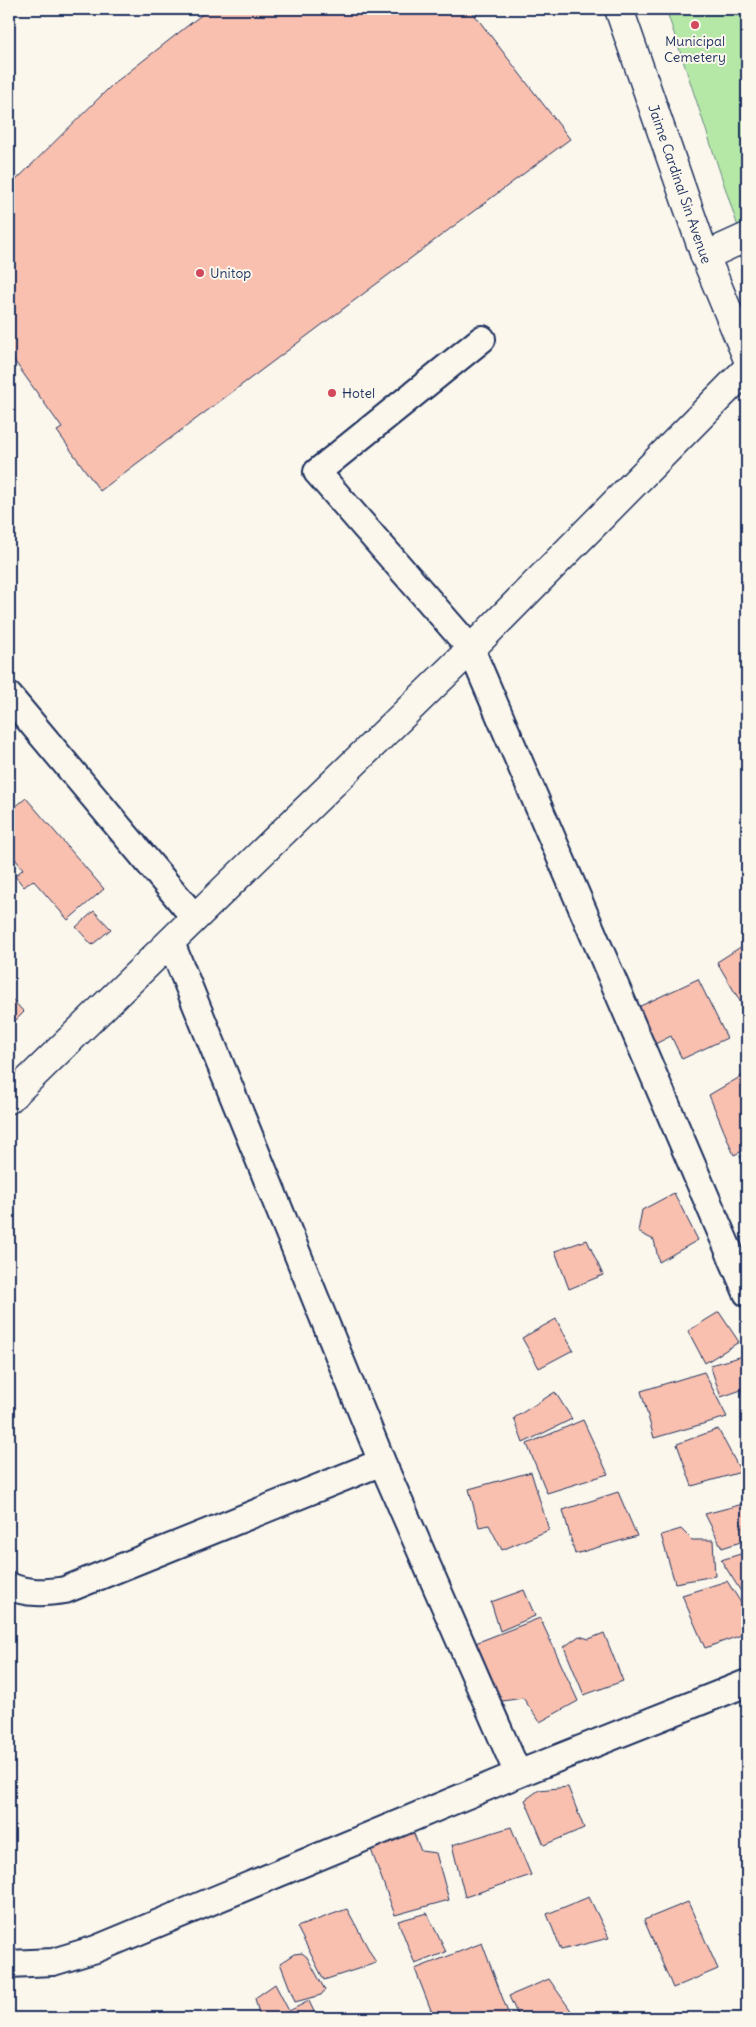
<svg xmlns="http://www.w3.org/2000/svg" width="756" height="2027" font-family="Delius,sans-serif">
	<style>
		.green { fill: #b5e7a7; stroke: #688b82 }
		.building { fill: #f9c0af; stroke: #1b2f5e }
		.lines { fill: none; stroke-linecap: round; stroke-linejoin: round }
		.minor-casing { stroke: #1b2f5e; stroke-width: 30 }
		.tertiary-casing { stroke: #1b2f5e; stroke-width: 31 }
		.secondary-casing { stroke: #1b2f5e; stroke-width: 31 }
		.minor { stroke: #fbf7ec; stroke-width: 26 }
		.tertiary { stroke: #fbf7ec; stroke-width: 28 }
		.secondary { stroke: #fbf7ec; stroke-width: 28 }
		.poi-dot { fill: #d1495b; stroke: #fbf7ec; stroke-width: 2 }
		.labels { text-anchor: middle; stroke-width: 4; stroke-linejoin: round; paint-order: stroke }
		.poi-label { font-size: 14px; fill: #1b2f5e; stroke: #fbf7ec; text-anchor: start }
		.street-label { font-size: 14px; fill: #1b2f5e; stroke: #fbf7ec }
	</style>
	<rect width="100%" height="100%" fill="#fbf7ec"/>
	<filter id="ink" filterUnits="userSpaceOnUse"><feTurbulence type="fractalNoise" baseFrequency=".02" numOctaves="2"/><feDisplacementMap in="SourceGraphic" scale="10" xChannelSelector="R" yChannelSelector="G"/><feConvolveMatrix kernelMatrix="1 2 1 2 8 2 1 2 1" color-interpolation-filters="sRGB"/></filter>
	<g filter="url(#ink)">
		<!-- green -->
		<path class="green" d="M666,9H747V254Z"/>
		<!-- building -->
		<path class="building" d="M209,9H470L570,139L100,491L57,431L62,428L13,359L9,361V187L112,85Z
			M26,798L104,889L68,920L33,880L24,887L15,876L23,869L9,851V812Z
			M94,911L111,929L92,945L76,927Z
			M747,943V1005L744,1008L717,962Z
			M698,979L727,1038L682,1059L671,1036L653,1045L636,1008Z
			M9,996L24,1012L9,1027Z
			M747,1073V1149L734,1155L709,1095Z
			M747,1153V1173L740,1156Z
			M674,1193L698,1240L659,1262L654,1240L638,1232L642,1210Z
			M587,1240L603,1275L569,1289L555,1251Z
			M719,1312L739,1342L705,1363L688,1331Z
			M556,1319L573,1350L539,1368L522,1338Z
			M747,1355V1388L721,1397L710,1365Z
			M704,1372L727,1417L654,1438L641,1391Z
			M555,1392L572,1419L523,1443L514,1418Z
			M583,1420L608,1474L547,1493L527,1444Z
			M718,1429L741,1472L692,1486L677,1444Z
			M531,1472L549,1530L502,1550L489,1525L479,1527L469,1489Z
			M618,1492L637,1536L575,1554L563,1510Z
			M747,1503V1540L722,1548L705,1514Z
			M681,1529L692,1540H713L715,1576L675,1583L661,1535Z
			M747,1552V1601L721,1560Z
			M727,1581L747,1612V1633L705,1648L682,1595Z
			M524,1590L535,1616L500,1631L491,1602Z
			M540,1618L578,1701L540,1722L523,1698L496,1702L473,1644Z
			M604,1633L623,1681L584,1695L564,1647L579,1636L589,1639Z
			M568,1787L584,1828L544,1845L525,1800L539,1790Z
			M511,1827L531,1875L465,1897L452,1845Z
			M412,1829L421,1851L436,1853L449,1900L395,1915L369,1844Z
			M589,1897L609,1938L561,1950L547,1914Z
			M688,1902L718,1969L673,1988L644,1920Z
			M347,1909L376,1963L324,1980L297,1927Z
			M427,1913L446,1952L415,1964L398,1921Z
			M482,1943L510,2018H434L415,1969Z
			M302,1953L307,1957L325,1990L321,1995L295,2002L280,1963L294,1954Z
			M549,1979L576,2018H519L509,1996Z
			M275,1984L289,2011L309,2001L317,2018H260L255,1998Z"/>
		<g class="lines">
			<!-- minor casing -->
			<g class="minor-casing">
				<path id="minor" d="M482,339L317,472L471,649L747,1293
					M9,696L195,918
					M171,943L382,1462L518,1774
					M9,1586C27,1594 45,1593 65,1590L382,1462
					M9,1964L53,1962L96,1949L518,1774L747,1683"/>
			</g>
			<!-- tertiary casing -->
			<g class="tertiary-casing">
				<path id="tertiary" d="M705,256L747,237
					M9,1099L471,649L747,369"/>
			</g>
			<!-- secondary casing -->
			<g class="secondary-casing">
				<path id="secondary" d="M619,9L705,256L747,357"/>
			</g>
			<!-- minor -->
			<use href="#minor" class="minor"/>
			<!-- tertiary -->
			<use href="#tertiary" class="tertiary"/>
			<!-- secondary -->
			<use href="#secondary" class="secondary"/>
		</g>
	</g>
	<!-- markers -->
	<g class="poi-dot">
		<circle cx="695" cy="25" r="5"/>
		<circle cx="200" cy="273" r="5"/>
		<circle cx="332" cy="393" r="5"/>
	</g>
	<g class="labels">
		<!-- poi labels -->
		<g class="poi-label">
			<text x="695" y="46" text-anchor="middle">Municipal<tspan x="695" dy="16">Cemetery</tspan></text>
			<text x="210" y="278">Unitop</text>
			<text x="342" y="398">Hotel</text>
		</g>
		<!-- street labels -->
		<g class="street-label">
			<text transform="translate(680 184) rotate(71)" y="5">Jaime Cardinal Sin Avenue</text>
		</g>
	</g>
	<!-- margin -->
	<rect width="756" height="2027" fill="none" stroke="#fbf7ec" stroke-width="30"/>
	<rect x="15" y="15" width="726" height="1997" fill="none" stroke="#1b2f5e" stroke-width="2" filter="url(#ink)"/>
</svg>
